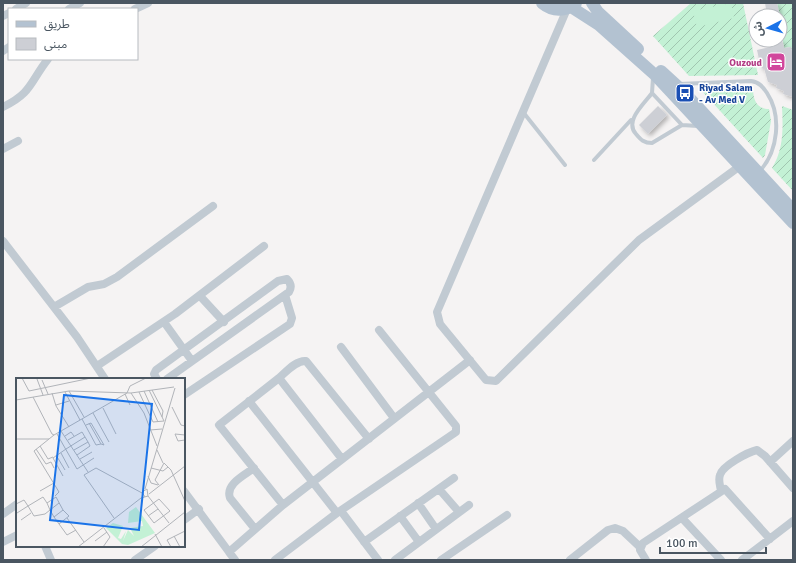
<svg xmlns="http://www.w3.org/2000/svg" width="796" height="563" font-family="Signika,'Noto Sans Arabic',sans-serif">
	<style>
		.garden { fill: url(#garden-furrows) }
		.pitch { fill: #c3f1d5 }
		.building { fill: #cdcfd5; filter: url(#shadow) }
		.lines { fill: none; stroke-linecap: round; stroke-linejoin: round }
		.service { stroke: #c1cad2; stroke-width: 4 }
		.minor { stroke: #c1cad2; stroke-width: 8 }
		.primary { stroke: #b3c2d1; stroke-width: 12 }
		.labels { text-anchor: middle; stroke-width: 3; stroke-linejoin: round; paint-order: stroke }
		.hotel-label { font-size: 10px; font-weight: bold; fill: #b23c85; stroke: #fff; text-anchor: end }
		.transit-label { font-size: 10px; font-weight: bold; fill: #164399; stroke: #fff; text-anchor: start }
		.inset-road { fill: none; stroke: #b1b4b9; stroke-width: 1 }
		.view { fill: #1a73e8; fill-opacity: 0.15; stroke: #1a73e8; stroke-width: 2 }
		.inset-edge { fill: none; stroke: #4a5661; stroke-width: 2 }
	</style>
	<defs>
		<pattern id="garden-furrows" width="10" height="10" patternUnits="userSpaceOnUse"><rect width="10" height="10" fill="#c3f1d5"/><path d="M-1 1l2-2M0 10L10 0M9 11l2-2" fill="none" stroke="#a0c6b0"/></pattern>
		<filter id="shadow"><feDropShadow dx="2.5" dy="2.5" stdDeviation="2" flood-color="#0004"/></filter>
	</defs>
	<rect width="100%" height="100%" fill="#f5f3f3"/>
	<!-- garden -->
	<path class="garden" d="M691,3H743L758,75L689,76L653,36Z
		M777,3H793V56L791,47L784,48Z
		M753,88C753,99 756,109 769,109L771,121L765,155L763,158L701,90Z
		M782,106L793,110V191L772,168C784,149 783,128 782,106Z"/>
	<!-- pitch -->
	<path class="pitch" d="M731,3L734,18L697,27L693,11Z"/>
	<!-- building -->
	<path class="building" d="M765,3H777L780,16H763L762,10L766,9Z
		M769,40H782L784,48L791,47L793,57V97L783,94L784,91L776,88L777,85L768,82L764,68H761L757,50L770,47Z
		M658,106L667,115L648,134L639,125Z"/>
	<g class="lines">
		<!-- service -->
		<path class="service" d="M653,78L652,93L682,125L698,126
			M679,84L751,81C759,82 763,87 767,93C782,116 778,151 760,171
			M652,93C644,104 624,121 636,134C641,140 644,143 652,143L682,125
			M523,112L565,165
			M594,160L631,120"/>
		<!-- minor -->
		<path class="minor" d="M16,9L26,3
			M69,9L80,3
			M135,9L148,3
			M567,9L437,312L440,324L486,380L496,381L639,240L740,166
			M3,16L9,13
			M3,51L9,47
			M3,107C32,93 30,82 48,59
			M3,149L18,141
			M3,241L77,337L105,379
			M200,296L224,322
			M54,307L88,287L104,284L117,277L213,206
			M164,322L192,361
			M341,347L394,418
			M97,366L175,314L264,246
			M279,378C286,372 296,360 306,361L369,439
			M157,379L154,374L156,370L278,281L287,279C291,283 292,287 289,292L167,379
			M184,395L290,324L292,318L285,295
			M249,401L337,513
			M770,462L793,441
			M254,468C245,475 225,484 230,498L255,529
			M439,489L459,512
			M184,491L229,552L283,505L470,360
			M721,491C720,485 718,480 720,475C722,466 748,452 757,450L765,456L793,488
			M418,503L436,529
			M283,505L219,425L279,378L342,459
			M341,511L378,560
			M3,514L17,504
			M400,516L419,542
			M682,518L721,560
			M184,520L199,509
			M3,542L17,535
			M364,542L454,478
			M45,546L51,560
			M229,552L235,560
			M135,560L155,546
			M275,560L337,513L456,432V426L379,330
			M395,560L469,505
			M441,560L507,515
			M570,560L608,530L615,528L623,531L640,547
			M646,560L640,550L643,543L725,489L770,539
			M742,560L793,521"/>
		<!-- primary -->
		<path class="primary" d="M542,3C553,12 565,12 576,3
			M592,3L598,12L638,49
			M571,7L599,25L654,74L793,223
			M661,71L685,93L793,210"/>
	</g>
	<!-- icons -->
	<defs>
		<g id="hotel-square" transform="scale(1)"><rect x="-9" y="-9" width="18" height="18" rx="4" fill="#d1479c" stroke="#fff"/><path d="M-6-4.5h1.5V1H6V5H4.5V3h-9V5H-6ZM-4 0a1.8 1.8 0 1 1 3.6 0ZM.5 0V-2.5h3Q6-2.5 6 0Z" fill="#fff"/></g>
		<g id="bus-square" transform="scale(1)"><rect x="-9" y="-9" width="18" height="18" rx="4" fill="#1a4fb4" stroke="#fff"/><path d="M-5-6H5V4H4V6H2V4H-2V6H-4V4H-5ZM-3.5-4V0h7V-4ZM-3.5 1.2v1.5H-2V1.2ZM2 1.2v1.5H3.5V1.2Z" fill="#fff"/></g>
	</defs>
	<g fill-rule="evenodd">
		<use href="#hotel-square" x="776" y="62"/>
		<use href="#bus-square" x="685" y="93"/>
	</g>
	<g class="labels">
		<!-- hotel labels -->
		<g class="hotel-label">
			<text x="762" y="66">Ouzoud</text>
		</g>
		<!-- transit labels -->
		<g class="transit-label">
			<text x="699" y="91">Riyad Salam<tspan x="699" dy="12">- Av Med V</tspan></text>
		</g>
	</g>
	<!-- overview -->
	<g transform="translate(16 378)">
		<rect width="169" height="169" fill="#f5f3f3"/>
		<path d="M120,129L139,155L112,167L106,166L90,150L97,145L107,148L102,160L105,161L110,153L107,163L112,152L118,158L114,150L127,148L126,143L112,145L113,134Z" fill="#c3f1d5"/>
		<path class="inset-road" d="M6,0L13,13L75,0M21,1L27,17M26,2L32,16M136,12L147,33L146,39M53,13L68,39M128,13L142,44M49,14L64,42M123,14L137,44L148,43L133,12M36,15L40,28L53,49M115,15L128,35L141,68M109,16L114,27M17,19L36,56L38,57L45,53M0,22L53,13L115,15L158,9M40,27L53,23M156,29L165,47L169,48M87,30L100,56M77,35L93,64M66,41L80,67L85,66M73,45L85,66M70,47L75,45L88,67L85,66M134,52L146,51M41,56L61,91L78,80M38,57L18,73L43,114L39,118M169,57L159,56L162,63L169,62M49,58L55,54L58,58M0,61H33M52,62L66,54L72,64L58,72M24,68L32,81L37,79M20,71L30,86L35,84L38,90M50,71L69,59M141,72L147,85M45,75L53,90M40,77L49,92M61,77L74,68L72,64M64,81L76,74M135,90L147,93L152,89M72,94L45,53L111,15L114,8L130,0M47,98L37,80L50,71M132,98L135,105L142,107M143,107L139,102L148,85L155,92L169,123M129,111L159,10M24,113L38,105M133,116L169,88M132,118L153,145M143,121L154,133L138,145L128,132ZM31,125L40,119L47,132L38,139M43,125L34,132L29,136L18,138L12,128L27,119L31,125L34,132L38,139L51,157L60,152M0,126L8,122L12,128L1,135M132,138L142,131M51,140L68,164M98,140L68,97L80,90L126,115M5,142L15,135M43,146L53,138L47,132M139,156L146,169M158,158L164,169M79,163L91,154M62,169L125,120L132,118L131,111L126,114L129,119M87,169L94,159L88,150M125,169L169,134M155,169L151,162L169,153"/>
		<path class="view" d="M48,17L136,26L123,152L34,142Z"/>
		<rect width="169" height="169" class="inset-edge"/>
	</g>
	<!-- border -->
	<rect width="796" height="563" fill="none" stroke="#4a5661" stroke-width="8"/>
	<!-- legend -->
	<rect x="8" y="8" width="130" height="52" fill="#ffffff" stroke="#b7bbc0"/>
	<rect x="16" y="21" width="20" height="6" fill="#b3c2d1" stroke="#b7bbc0"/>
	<text x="44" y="28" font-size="12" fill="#4a5661">طريق</text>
	<rect x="16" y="38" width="20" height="12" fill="#cdcfd5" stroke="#b7bbc0"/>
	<text x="44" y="48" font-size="12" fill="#4a5661">مبنى</text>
	<!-- north arrow -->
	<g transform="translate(768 28) rotate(264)"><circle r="19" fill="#ffffff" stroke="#b7bbc0"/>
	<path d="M0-3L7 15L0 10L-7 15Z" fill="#1a73e8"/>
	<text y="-6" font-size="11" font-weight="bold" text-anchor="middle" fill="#4a5661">ش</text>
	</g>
	<!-- scale -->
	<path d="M660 547v6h106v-6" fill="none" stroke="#4a5661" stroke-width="2"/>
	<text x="666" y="547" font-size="12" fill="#4a5661" stroke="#ffffff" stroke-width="3" paint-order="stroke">100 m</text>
</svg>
